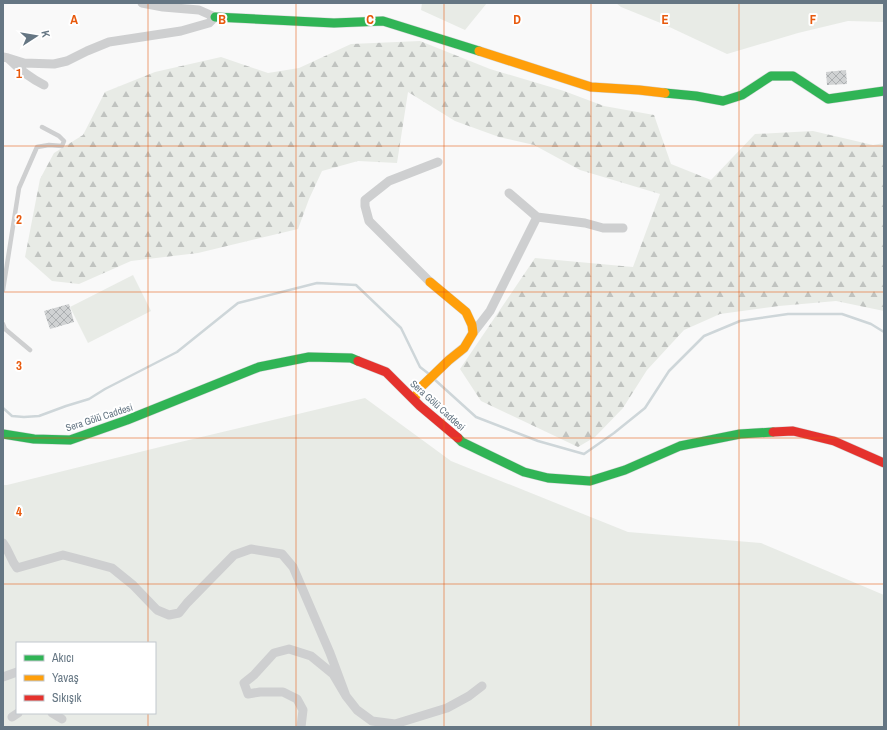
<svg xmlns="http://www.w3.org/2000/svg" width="887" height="730" font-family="'Archivo Narrow',sans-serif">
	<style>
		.grass { fill: #e8ebe6; fill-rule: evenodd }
		.forest { fill: url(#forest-firs) }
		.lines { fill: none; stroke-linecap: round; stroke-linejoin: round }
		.stream { stroke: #ced6d9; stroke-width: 2.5 }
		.building { fill: url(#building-cross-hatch) }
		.fast-casing { stroke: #d5d6d7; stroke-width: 10 }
		.slow-casing { stroke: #d5d6d7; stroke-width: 10 }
		.jam-casing { stroke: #d5d6d7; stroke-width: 10 }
		.lane { stroke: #cecfd0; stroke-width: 4.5 }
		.street { stroke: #cecfd0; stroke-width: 9 }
		.fast { stroke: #30b455; stroke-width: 9 }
		.slow { stroke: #ff9f0a; stroke-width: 9 }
		.jam { stroke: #e5322d; stroke-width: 9 }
		.grid { fill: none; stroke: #e8590c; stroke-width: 1; stroke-opacity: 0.55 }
		.labels { text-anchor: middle; stroke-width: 4; stroke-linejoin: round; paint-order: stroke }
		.street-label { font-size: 10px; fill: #657683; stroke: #fff }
		.grid-label { font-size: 13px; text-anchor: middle; font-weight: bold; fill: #e8590c; stroke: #fff; stroke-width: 4; stroke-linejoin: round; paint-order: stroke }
	</style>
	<defs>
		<pattern id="forest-firs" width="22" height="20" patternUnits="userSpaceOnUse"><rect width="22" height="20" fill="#e8ebe6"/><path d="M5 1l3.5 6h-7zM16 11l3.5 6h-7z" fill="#c0c3c0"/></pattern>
		<pattern id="building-cross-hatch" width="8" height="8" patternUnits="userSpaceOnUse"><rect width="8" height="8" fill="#d0d2d3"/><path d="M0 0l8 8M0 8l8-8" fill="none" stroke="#acafb1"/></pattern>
	</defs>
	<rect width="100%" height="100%" fill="#f9f9f9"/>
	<!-- grass -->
	<path class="grass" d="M422,3H487L465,30L421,10Z
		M616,3H884V22L848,21L798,33L727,54L663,24L621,7Z
		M133,275L151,311L88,343L70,307Z
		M365,398L451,461L628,532L761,543L884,595V727H3V485H7L172,444ZM17,643H155V713H17Z"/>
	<!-- forest -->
	<path class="forest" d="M420,41L490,69L564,91L604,106L654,115L671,164L711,180L755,134L813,131L873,145L884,143V311L836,301L779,306L720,314L684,330L647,370L623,408L595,437L578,447L481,401L460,369L535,258L633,267L660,194L580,170L534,145L499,137L455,121L408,92L397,163L358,161L322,171L309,199L298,229L198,253L131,261L79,284L52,281L25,257L40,179L54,153L83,135L105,92L155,72L221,57L268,73L299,68L351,44Z"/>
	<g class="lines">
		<!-- stream -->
		<path class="stream" d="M434,379L476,417L538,441L584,454L614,433L645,408L669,371L704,336L740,321L788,314H842L871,324L884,332
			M3,408L12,416L24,417L39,416L66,406L89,399L105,389L177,352L238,303L317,283L356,285L401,328L420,367L429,374"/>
	</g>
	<!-- building -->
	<path class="building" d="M846,70L847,84L827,85L826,72Z
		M69,304L74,322L50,329L44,311Z"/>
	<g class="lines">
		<!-- fast casing -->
		<g class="fast-casing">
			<path id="fast" d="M215,17L334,23L383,21L479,51
				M665,93L696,96L723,101L742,95L771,76H793L828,99L884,91
				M3,434L34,439L70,440L127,420L259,367L309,357L351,358L358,361
				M458,438L462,442L524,472L548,478L590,481L625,470L680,446L740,434L773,432"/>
		</g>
		<!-- slow casing -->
		<g class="slow-casing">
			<path id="slow" d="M479,51L591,87L639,90L665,93
				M414,399L422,386L449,360L464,348L473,333L472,325L466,312L430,282"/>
		</g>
		<!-- jam casing -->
		<g class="jam-casing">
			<path id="jam" d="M358,361L386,372L420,406L458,438
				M773,432L793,431L834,441L884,463"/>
		</g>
		<!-- lane -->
		<path class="lane" d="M3,290L19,188L37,147L49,145L62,146L64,141L59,136L42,127
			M3,324L5,329L30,350"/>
		<!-- street -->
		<path class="street" d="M3,57L8,58L24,63L54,64L67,61L87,51L109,42L181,31L209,23L215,17L199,10L163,7L142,3
			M9,59C19,69 30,78 44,85
			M509,193L537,217L585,223L603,228H623
			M430,282L369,221L365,206V200L389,181L438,162
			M473,333L490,311L537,217
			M3,543C10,552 10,559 17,568L63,555L86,561L112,568L133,585L157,610L169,615L179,613L187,603L234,555L251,549L282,554L293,567L330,653L346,696
			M3,677L17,672
			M52,713L62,719
			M12,717L18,713
			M301,727L303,710L297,699L283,692H260L248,694L244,683L254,675L274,653L289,649L311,656L333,674L346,696L357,710L372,721L395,724L447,708L469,696L482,686"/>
		<!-- fast -->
		<use href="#fast" class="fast"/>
		<!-- slow -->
		<use href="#slow" class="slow"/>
		<!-- jam -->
		<use href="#jam" class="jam"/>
	</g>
	<!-- grid -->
	<path class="grid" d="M148,3V643M296,3V727M444,3V727M591,3V727M739,3V727M3,146H884M3,292H884M3,438H884M3,584H884M148,713V727"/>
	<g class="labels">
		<!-- street labels -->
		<g class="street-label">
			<text transform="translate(438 405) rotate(42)" y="4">Sera Gölü Caddesi</text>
			<text transform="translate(99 417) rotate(-18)" y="4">Sera Gölü Caddesi</text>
		</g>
	</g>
	<g class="grid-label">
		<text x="74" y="24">A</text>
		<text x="222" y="24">B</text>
		<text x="370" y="24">C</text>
		<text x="517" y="24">D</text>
		<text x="665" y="24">E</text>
		<text x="813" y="24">F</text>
		<text x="19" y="78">1</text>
		<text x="19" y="224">2</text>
		<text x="19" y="370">3</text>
		<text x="19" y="516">4</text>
	</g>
	<!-- border -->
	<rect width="887" height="730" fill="none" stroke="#657683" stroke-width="8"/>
	<!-- legend -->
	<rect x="16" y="642" width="140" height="72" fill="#ffffff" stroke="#c1c8cd"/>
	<rect x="24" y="655" width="20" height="6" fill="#30b455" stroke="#c1c8cd"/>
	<text x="52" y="662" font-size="12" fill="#657683">Akıcı</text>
	<rect x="24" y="675" width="20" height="6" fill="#ff9f0a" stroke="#c1c8cd"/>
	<text x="52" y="682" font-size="12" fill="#657683">Yavaş</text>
	<rect x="24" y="695" width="20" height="6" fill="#e5322d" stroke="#c1c8cd"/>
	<text x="52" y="702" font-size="12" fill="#657683">Sıkışık</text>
	<!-- north arrow -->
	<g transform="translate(36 36) rotate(78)" stroke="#ffffff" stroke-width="3" paint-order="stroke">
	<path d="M0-3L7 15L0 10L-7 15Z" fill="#657683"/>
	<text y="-6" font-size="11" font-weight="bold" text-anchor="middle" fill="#657683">K</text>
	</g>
</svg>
